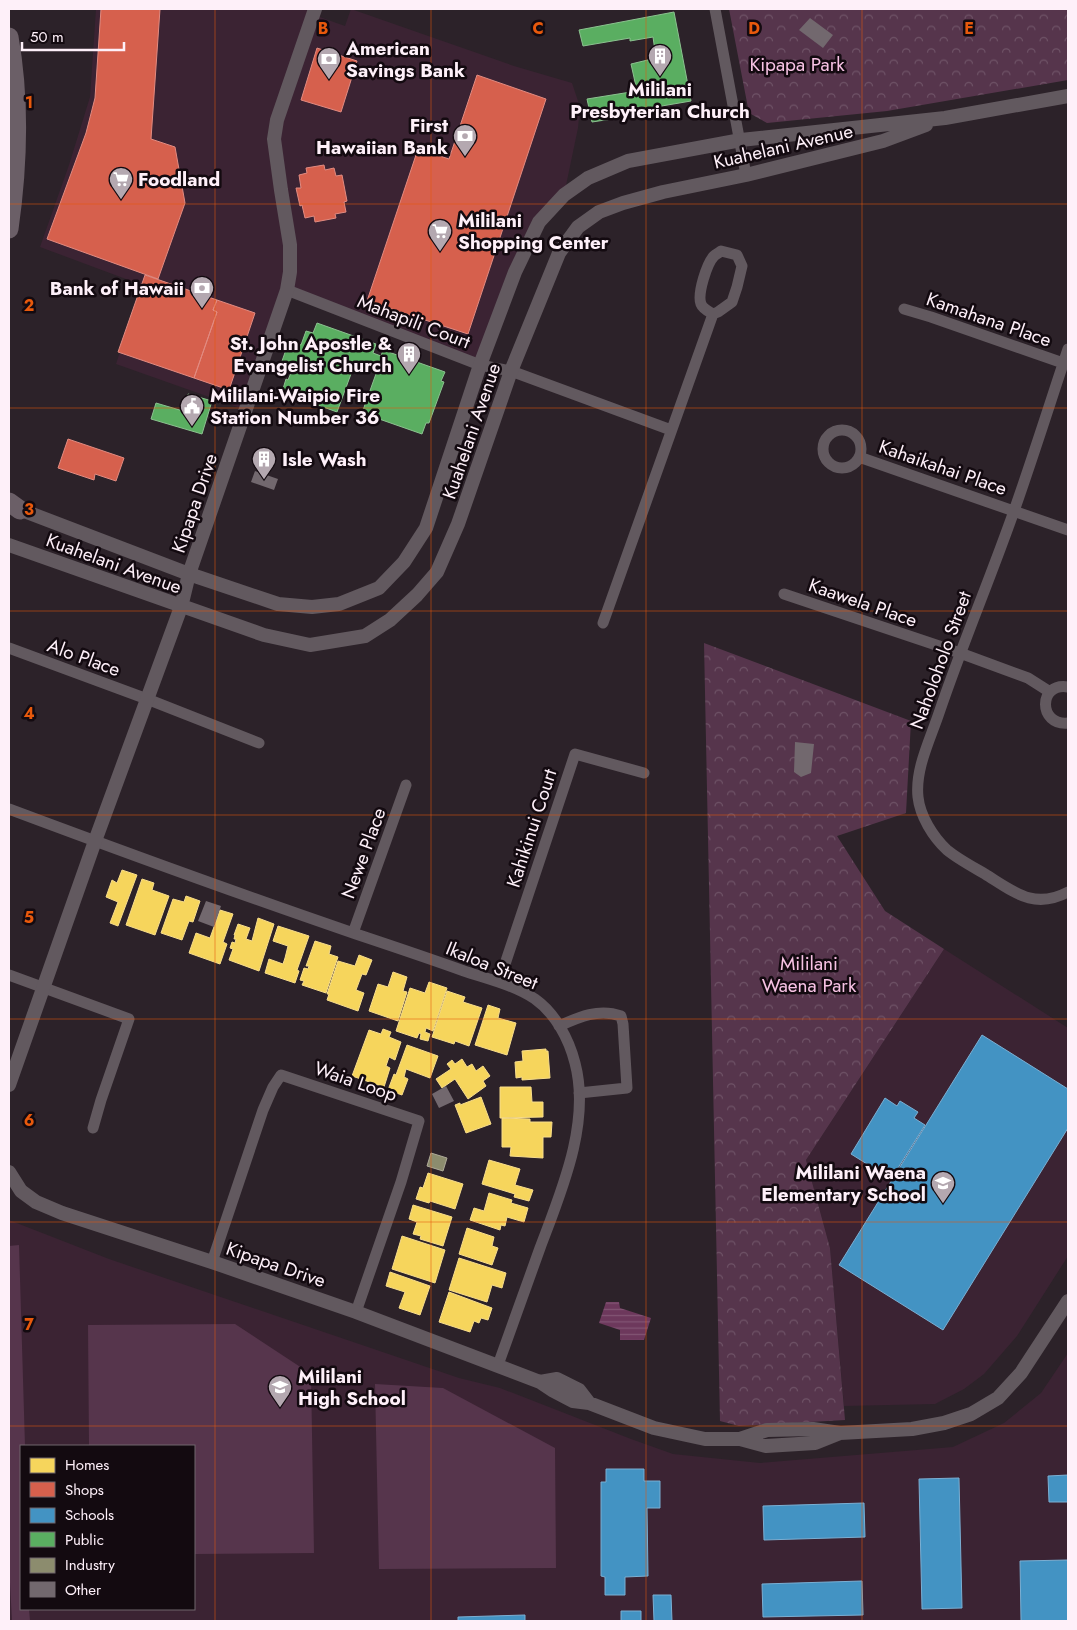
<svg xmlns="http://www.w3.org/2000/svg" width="1077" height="1630" font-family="Jost,sans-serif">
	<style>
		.built { fill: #3b2333; fill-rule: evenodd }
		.park { fill: url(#park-crowns) }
		.pitch { fill: #56354c }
		.water { fill: url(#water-rules) }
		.homes { fill: #f6d55c; stroke: #f8dd8b }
		.shops { fill: #d6604d; stroke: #e28b81 }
		.schools { fill: #4393c3; stroke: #7bafd3 }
		.public { fill: #5aae61; stroke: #8bc28f }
		.industry { fill: #8c8c6e; stroke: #aeaa98 }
		.building { fill: #72686e }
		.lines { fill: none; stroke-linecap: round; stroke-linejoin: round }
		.minor { stroke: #62595f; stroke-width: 11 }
		.tertiary { stroke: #62595f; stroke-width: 14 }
		.primary { stroke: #6b5f67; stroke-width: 19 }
		.grid { fill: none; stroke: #e8590c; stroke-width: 1; stroke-opacity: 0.55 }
		.labels { text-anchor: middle; stroke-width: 5; stroke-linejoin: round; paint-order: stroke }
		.poi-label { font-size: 19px; font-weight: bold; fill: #fef0f9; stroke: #130a10; text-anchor: start }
		.park-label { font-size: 19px; fill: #f7c2e4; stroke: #130a10 }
		.street-label { font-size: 19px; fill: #fef0f9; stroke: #130a10 }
		.grid-label { font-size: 16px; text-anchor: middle; font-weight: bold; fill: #e8590c; stroke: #130a10; stroke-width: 5; stroke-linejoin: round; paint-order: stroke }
	</style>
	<defs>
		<pattern id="park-crowns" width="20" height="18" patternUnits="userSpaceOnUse" patternTransform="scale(1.25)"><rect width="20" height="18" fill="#56354c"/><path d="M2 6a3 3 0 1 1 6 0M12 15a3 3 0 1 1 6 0" fill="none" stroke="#6f5367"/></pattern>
		<pattern id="water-rules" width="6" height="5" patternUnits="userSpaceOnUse" patternTransform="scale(1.25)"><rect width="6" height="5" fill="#6d385c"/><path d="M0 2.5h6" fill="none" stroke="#835574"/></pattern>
	</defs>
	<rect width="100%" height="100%" fill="#2c2229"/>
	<!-- built -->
	<path class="built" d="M96,9H315L314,15L345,26L351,9L514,66L572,83L580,107L578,128L564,195L545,213L480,365L287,290L246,410L116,364L142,285L40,247L69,165L90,97Z
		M944,949L1068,1028V1256L1017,1336L984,1374L964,1389L935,1404L844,1406L830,1248L806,1160Z
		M9,1220L109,1259L459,1378L500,1388L631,1439L673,1454L760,1463L953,1447L1004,1423L1041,1393L1068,1353V1621H9ZM21,1446H194V1609H21Z"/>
	<!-- park -->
	<path class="park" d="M729,9H1068V80L887,111L767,123L749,113Z
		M704,643L911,721L906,813L837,836L885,911L944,949L806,1160L830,1248L845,1420L739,1426L720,1421Z"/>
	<!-- pitch -->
	<path class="pitch" d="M19,1245L25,1446H21V1609H29L30,1621H12L10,1583H9V1246Z
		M235,1324L311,1374L314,1553L194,1554V1446H89L88,1325Z
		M375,1384L443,1388L555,1448L556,1568L379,1569Z"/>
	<!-- water -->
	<path class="water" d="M606,1302H619L620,1308L651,1318L644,1340H620V1330L599,1323Z"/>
	<!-- homes -->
	<path class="homes" d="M122,870L137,875L118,926L110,923L118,902L106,897L112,880L117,883Z
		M142,879L154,883L152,890L169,896L155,935L126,925Z
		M186,896L200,901L193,922L189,921L182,940L161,933L173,899L184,902Z
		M220,910L233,914L223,942L227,944L220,964L189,953L196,933L210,938Z
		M258,918L274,924L259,971L229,960L233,949L230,948L232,942L235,943L236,939H234L235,935H234L238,924L250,928L246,939L252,941Z
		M278,926L309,936L297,970L299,971L295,983L265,973L269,959L283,964L285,958L288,946L273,941Z
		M315,941L331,946L329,954L338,957L326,993L302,985L304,981L300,980L304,968L308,969L309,966H306Z
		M359,955L372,960L366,975L362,974L356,990L364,993L358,1011L327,1000L329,994H327L338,961L355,966Z
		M393,972L407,977L403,991L407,992L398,1021L369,1011L378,984L388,987Z
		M429,982L447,988L433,1031L426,1028L425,1032L430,1034L428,1041L420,1039L421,1034L419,1033L417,1038L396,1031L410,988L425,993Z
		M447,991L465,997L463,1002L482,1008L469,1046L455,1041L454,1044L432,1037Z
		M488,1005L500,1009L498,1018L516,1023L507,1055L475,1045Z
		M383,1029L391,1032L389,1037L401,1042L395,1060L389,1057L386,1066L390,1068L384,1087L352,1076L369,1030L381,1034Z
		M407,1045L438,1056L430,1078L406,1069L404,1077L408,1079L402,1095L388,1090L394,1074L396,1075Z
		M546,1049V1051H548L550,1078L522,1080V1077L516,1078L515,1062L523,1061L522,1051Z
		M462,1059L467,1067L472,1064L476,1071L483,1066L490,1076L483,1081L486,1086L468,1099L455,1079L442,1088L436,1079L451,1069L447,1064L452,1060L455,1064Z
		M500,1087H531L532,1102H543V1117L500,1118Z
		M481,1097L491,1124L466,1133L455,1105L460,1103V1105Z
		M502,1118L530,1119V1122H552L551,1137H543V1158L510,1156L511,1147H502Z
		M489,1160L520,1169L515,1185L533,1190L529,1201L514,1197L515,1194L482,1184Z
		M428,1173L463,1184L455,1209L430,1201L429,1203L416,1199L420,1187L423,1188Z
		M489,1193L512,1200L511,1203L528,1208L524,1222L507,1217L505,1226L501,1225L500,1230L470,1220L474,1208L484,1211Z
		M413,1205L452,1217L443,1246L420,1239L421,1236L413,1234L417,1222L409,1219Z
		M467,1228L494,1237L492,1246L498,1248L492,1265L459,1254Z
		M402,1236L445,1250L435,1283L392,1269Z
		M459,1258L506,1273L502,1288L492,1285L487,1302L449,1290Z
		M390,1272L430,1286L420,1315L399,1308L405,1292L386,1286Z
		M449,1292L492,1308L488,1320L481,1318L479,1323L474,1321L470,1332L439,1322Z"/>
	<!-- shops -->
	<path class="shops" d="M101,9H160L151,139L175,147L185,203L158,279L47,239L86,133L95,98Z
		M317,48L357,61L341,112L301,100Z
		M477,75L546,99L468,334L367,301L418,149L449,159Z
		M324,165L325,170L334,168L336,176L342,175L347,201L344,202L346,212L335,214L336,218L315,222L314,216L305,218L302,205L300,206L296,188H301L299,175L307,173L306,168Z
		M145,275L217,300L213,310L217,312L194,378L118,352Z
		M217,300L255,313L229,390L194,378L217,312L213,310Z
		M68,439L124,458L116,481L95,474L94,480L58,468Z"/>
	<!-- schools -->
	<path class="schools" d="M982,1035L1068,1089V1128L943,1330L839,1265Z
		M885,1098L897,1106L900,1101L918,1112L914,1118L925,1125L891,1179L851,1154Z
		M606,1469H644V1481H660V1508H647L648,1576L625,1577V1595H605V1577L601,1576V1482H606Z
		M1068,1475V1502H1049L1048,1476Z
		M959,1478L962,1608L922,1609L919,1479Z
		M864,1503L865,1537L764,1540L763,1506Z
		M1068,1560V1621H1021L1020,1561Z
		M862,1581L863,1615L763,1617L762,1584Z
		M653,1595H671L672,1621H654Z
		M621,1611H641V1621H621Z
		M525,1615V1621H458V1617Z"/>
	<!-- public -->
	<path class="public" d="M674,12L691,101L650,108L651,113L592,122L587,99L637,91L631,64L656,58L653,37L630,41V38L583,46L579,30Z
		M317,323L376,344L373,353L381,356L383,350L445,372L441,381L444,382L429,423H426L422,434L362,413L377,371L355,363L337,412L282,392L286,379L288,380L293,368L281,364L289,341L301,345L306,331L313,333Z
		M188,394L212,401L202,434L151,419L156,403L183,411Z"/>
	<!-- industry -->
	<path class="industry" d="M431,1153L447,1158L443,1171L427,1166Z"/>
	<!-- building -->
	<path class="building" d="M810,18L833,35L823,48L799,30Z
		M255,471L278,479L274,490L251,482Z
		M795,742L814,744L811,773L801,777L794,772Z
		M206,901L221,906L214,927L198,921Z
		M446,1086L454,1101L439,1108L432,1094Z"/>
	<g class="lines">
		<!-- minor -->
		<path class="minor" d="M715,9L746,175
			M287,290L480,365L511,371L671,430
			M904,309L931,317L1063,363
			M1068,349C1050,403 1033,457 1014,511C990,579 962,645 939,713C930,740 915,769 918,797C920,816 933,837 947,850C958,859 973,867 985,874C1014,892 1034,910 1068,892
			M823 449a19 19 0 1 1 38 0a19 19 0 1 1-38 0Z
			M859,457L1068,530
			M784,594L960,653L1028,678L1050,692
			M603,623L713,314L718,312L732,302L737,287L742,266L737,255L721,251C719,253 716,254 714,256C707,263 697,294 701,304C703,309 708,311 713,314
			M9,648L147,699L259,743
			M1068,687C1038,682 1038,726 1068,723
			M9,809C124,852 239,894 356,934C392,946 428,958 464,971C488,979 514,985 535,999C555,1013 569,1039 575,1063C591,1123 561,1192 540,1248C526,1287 512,1326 498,1365
			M353,933L406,785
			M9,975L129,1019L101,1100L93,1128
			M499,982L575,754L644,773
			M559,1026C579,1017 599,1008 621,1016L623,1024L627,1088L579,1093
			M212,1262L263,1110L273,1087L281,1075L419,1121L401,1182L356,1312"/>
		<!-- tertiary -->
		<path class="tertiary" d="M11,506L189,574L278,604L312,607L339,604L379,588L404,562L426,528L480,365L515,272L539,222L564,195L588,178L628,161L741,140L945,118L1068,96
			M9,545L264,635L310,645L365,636L390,620L417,595L437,572L458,524L511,371L559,253L578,227L599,212L623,203L663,192L746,175L883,141L926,125
			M9,1085L95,841L181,607L189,574L287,290L290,272V245L281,190L274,139L277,120L315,9
			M9,1172L21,1191L36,1202L62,1213L212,1262L356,1312L540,1382L552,1390L573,1401L589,1403L654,1428L705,1439H740L766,1446L815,1443L840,1433
			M540,1382L557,1379L579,1390L589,1403
			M740,1439L767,1430L813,1429L840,1433L912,1429L944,1423L971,1414L998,1398L1021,1373L1068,1301"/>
		<!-- primary -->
		<path class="primary" d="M9,37C20,99 18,166 9,229
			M9,502L20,510"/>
	</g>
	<!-- grid -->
	<path class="grid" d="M215,9V1621M431,9V1621M646,9V1621M862,9V1621M9,204H1068M9,408H1068M9,611H1068M9,815H1068M9,1019H1068M9,1222H1068M9,1426H1068"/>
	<!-- icons -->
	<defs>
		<g id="building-pin" transform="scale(1.25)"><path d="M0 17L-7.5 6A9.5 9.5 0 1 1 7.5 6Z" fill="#b4a8b0" stroke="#130a10"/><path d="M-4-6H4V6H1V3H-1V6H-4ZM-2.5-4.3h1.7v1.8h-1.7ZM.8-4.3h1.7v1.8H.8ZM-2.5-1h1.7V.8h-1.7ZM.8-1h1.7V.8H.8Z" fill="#fff"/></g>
		<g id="bank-pin" transform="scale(1.25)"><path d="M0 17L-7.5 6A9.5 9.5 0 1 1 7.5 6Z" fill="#b4a8b0" stroke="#130a10"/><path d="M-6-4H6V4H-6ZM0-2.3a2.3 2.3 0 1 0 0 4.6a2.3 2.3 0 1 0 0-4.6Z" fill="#fff"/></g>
		<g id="supermarket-pin" transform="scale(1.25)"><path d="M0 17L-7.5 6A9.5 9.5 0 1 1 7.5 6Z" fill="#b4a8b0" stroke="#130a10"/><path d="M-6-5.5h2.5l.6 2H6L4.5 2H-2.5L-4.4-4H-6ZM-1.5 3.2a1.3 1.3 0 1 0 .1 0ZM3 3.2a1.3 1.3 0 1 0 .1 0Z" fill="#fff"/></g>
		<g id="civic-pin" transform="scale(1.25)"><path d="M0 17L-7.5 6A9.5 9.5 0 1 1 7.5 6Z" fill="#b4a8b0" stroke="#130a10"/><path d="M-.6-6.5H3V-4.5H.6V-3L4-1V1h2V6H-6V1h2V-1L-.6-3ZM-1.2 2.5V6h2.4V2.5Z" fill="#fff"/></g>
		<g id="school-pin" transform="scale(1.25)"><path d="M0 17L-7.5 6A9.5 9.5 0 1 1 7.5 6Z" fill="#b4a8b0" stroke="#130a10"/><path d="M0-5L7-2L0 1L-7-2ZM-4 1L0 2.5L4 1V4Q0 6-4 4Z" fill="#fff"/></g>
	</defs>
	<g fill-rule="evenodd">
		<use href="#building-pin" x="660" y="56"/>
		<use href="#bank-pin" x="329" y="59"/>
		<use href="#bank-pin" x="465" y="136"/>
		<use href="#supermarket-pin" x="121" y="179"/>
		<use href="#supermarket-pin" x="440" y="231"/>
		<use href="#bank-pin" x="202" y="288"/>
		<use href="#building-pin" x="409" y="354"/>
		<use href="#civic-pin" x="192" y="406"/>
		<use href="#building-pin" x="264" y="459"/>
		<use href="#school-pin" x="943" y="1183"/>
		<use href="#school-pin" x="280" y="1387"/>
	</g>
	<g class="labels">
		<!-- poi labels -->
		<g class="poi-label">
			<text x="346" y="55">American<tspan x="346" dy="22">Savings Bank</tspan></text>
			<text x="660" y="96" text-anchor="middle">Mililani<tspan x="660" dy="22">Presbyterian Church</tspan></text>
			<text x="448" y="132" text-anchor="end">First<tspan x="448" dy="22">Hawaiian Bank</tspan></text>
			<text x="138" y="186">Foodland</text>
			<text x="458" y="227">Mililani<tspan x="458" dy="22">Shopping Center</tspan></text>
			<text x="184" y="295" text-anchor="end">Bank of Hawaii</text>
			<text x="392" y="350" text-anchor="end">St. John Apostle &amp;<tspan x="392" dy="22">Evangelist Church</tspan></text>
			<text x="210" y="402">Mililani-Waipio Fire<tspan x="210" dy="22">Station Number 36</tspan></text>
			<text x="282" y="466">Isle Wash</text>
			<text x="926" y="1179" text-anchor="end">Mililani Waena<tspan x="926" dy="22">Elementary School</tspan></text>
			<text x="298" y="1383">Mililani<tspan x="298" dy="22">High School</tspan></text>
		</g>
		<!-- park labels -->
		<g class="park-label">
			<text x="797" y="71">Kipapa Park</text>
			<text x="809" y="970">Mililani<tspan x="809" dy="22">Waena Park</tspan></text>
		</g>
		<!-- street labels -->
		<g class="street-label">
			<text transform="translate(783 146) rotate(-13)" y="7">Kuahelani Avenue</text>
			<text transform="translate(989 319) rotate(19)" y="7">Kamahana Place</text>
			<text transform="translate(414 321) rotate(21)" y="7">Mahapili Court</text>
			<text transform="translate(471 431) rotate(-71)" y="7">Kuahelani Avenue</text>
			<text transform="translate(943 467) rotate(19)" y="7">Kahaikahai Place</text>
			<text transform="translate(194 503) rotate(-71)" y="7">Kipapa Drive</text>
			<text transform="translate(114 563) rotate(20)" y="7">Kuahelani Avenue</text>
			<text transform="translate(863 602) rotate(19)" y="7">Kaawela Place</text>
			<text transform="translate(84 657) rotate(20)" y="7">Alo Place</text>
			<text transform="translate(940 660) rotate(-70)" y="7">Naholoholo Street</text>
			<text transform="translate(531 828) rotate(-72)" y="7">Kahikinui Court</text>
			<text transform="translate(363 853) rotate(-70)" y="7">Newe Place</text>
			<text transform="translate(492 965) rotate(22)" y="7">Ikaloa Street</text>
			<text transform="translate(356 1081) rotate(19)" y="7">Waia Loop</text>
			<text transform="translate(276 1264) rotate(19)" y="7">Kipapa Drive</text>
		</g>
	</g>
	<g class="grid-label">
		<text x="323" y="34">B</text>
		<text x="538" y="34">C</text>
		<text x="754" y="34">D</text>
		<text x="969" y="34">E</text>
		<text x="29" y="108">1</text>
		<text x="29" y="311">2</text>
		<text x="29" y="515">3</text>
		<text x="29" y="719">4</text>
		<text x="29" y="923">5</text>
		<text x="29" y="1126">6</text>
		<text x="29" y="1330">7</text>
	</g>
	<!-- border -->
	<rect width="1077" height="1630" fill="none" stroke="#fef0f9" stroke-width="20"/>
	<!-- legend -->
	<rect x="20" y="1445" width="175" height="165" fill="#130a10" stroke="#71666d"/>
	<rect x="30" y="1458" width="25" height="15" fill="#f6d55c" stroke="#71666d"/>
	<text x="65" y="1470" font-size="15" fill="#fef0f9">Homes</text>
	<rect x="30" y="1482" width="25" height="15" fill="#d6604d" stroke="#71666d"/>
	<text x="65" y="1495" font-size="15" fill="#fef0f9">Shops</text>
	<rect x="30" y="1508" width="25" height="15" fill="#4393c3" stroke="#71666d"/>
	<text x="65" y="1520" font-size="15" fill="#fef0f9">Schools</text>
	<rect x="30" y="1532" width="25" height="15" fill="#5aae61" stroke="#71666d"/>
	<text x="65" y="1545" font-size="15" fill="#fef0f9">Public</text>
	<rect x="30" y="1558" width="25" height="15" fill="#8c8c6e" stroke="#71666d"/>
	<text x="65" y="1570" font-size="15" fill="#fef0f9">Industry</text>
	<rect x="30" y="1582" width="25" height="15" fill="#72686e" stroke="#71666d"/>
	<text x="65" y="1595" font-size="15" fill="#fef0f9">Other</text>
	<!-- scale -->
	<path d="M22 42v8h102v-8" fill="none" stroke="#fef0f9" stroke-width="2.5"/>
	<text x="30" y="42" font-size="15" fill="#fef0f9" stroke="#130a10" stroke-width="4" paint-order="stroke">50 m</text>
</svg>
